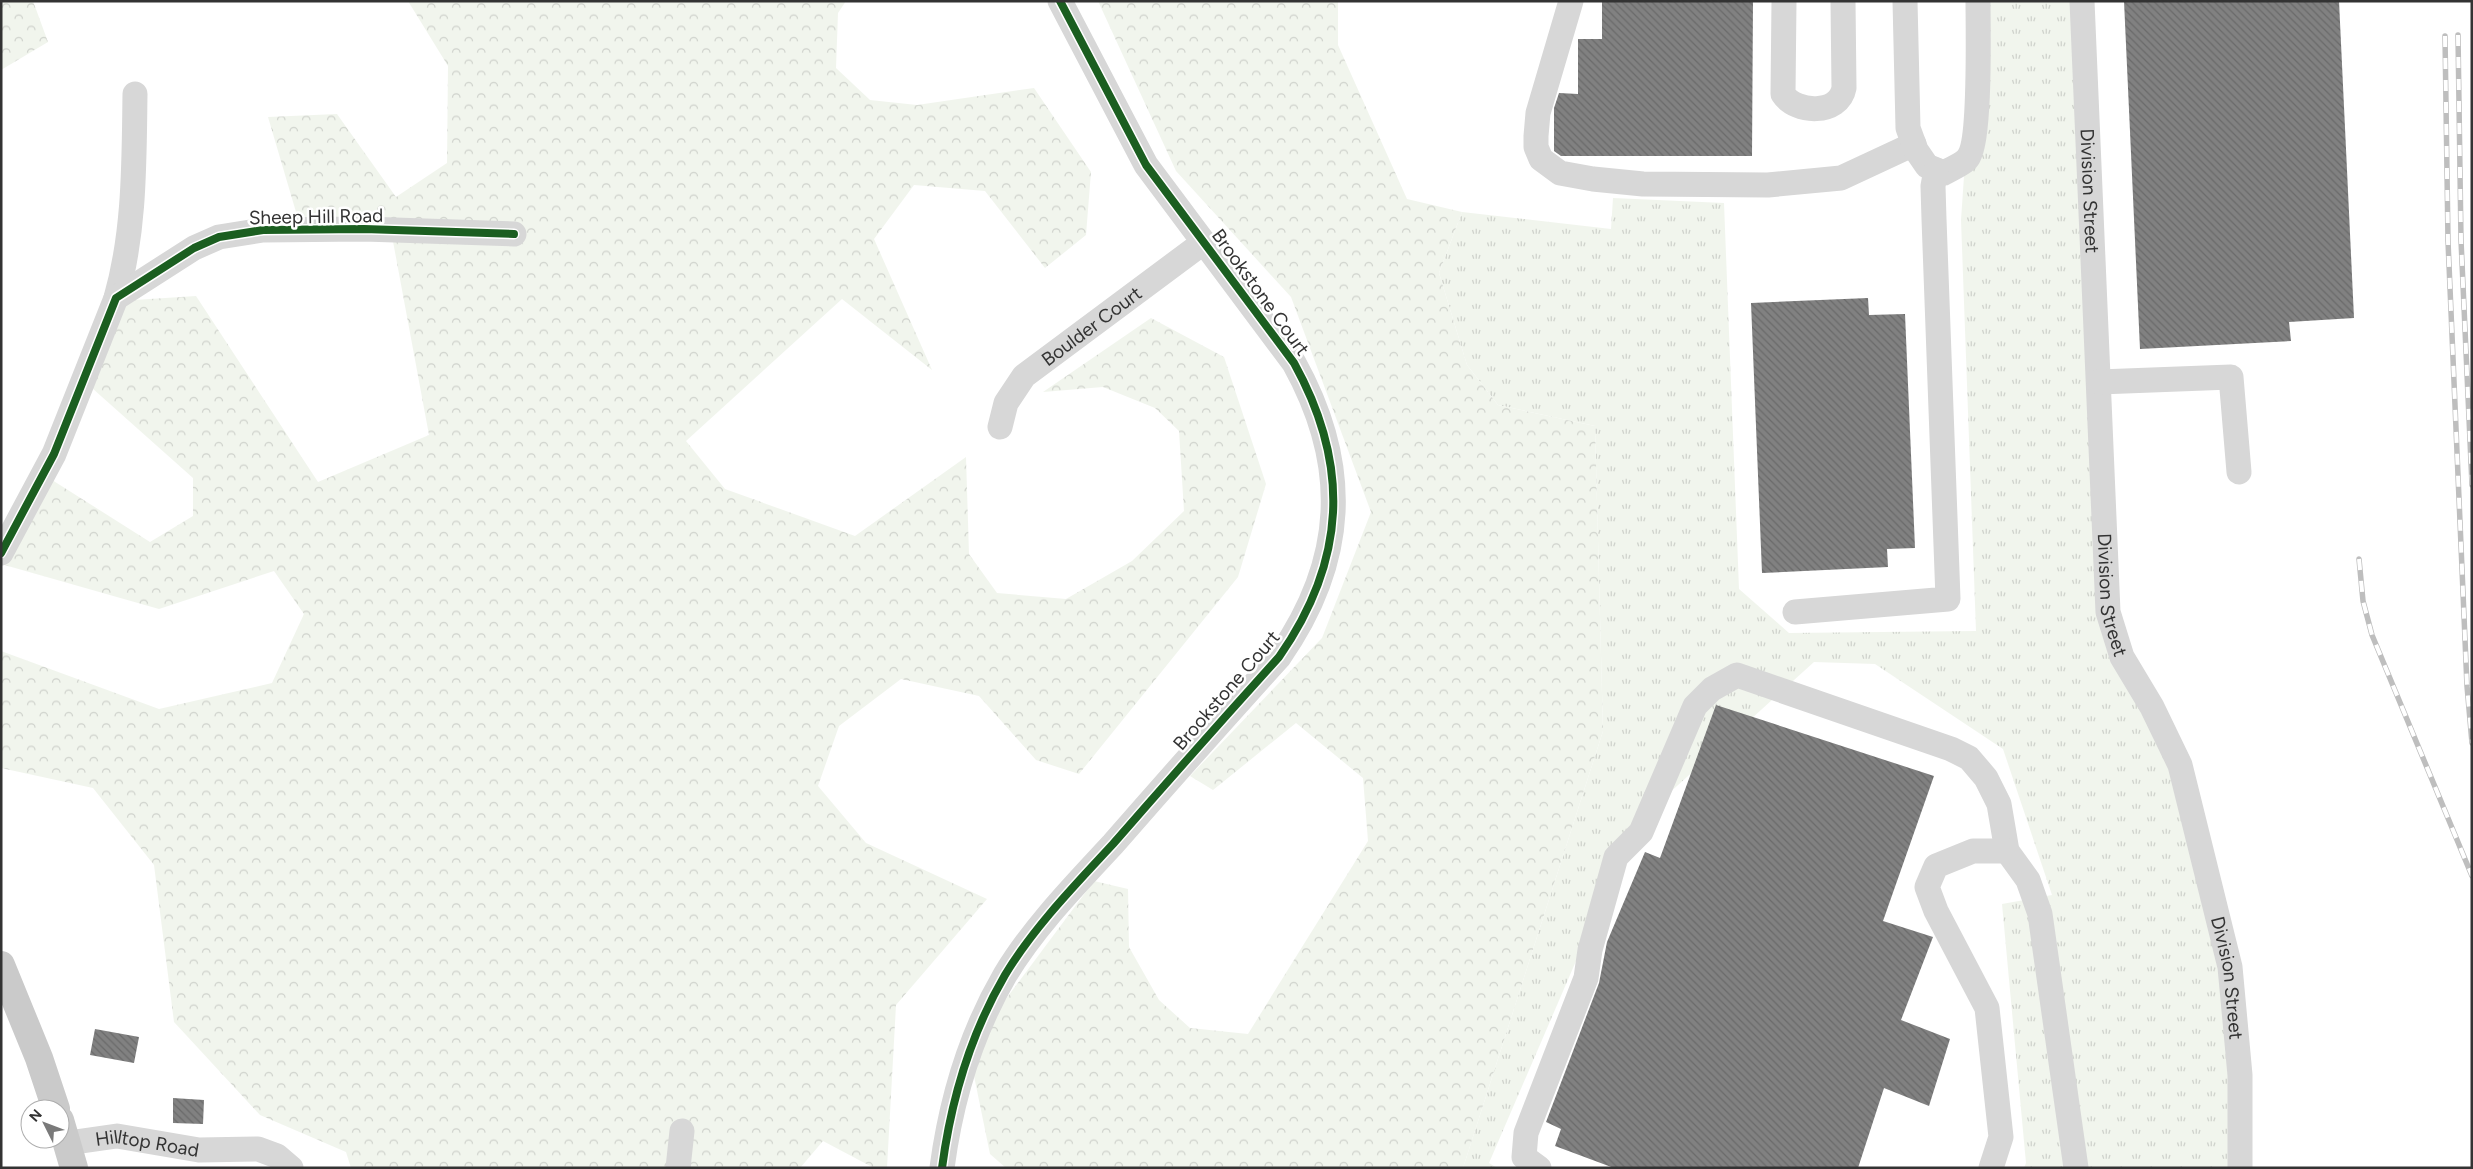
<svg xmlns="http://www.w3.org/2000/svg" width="2473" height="1169" font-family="Figtree,sans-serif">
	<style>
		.grass { fill: url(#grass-tufts) }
		.forest { fill: url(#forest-crowns) }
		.building { fill: url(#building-back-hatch) }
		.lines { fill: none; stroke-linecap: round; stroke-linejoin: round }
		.minor { stroke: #d7d7d7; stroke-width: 25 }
		.major { stroke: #cacaca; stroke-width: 28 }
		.rail-casing { stroke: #bebebe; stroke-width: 5.5 }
		.rail { stroke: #fff; stroke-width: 4; stroke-dasharray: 11; stroke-linecap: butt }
		.cycleway-casing { stroke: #fff; stroke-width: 11 }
		.cycleway { stroke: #1b5e20; stroke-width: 8 }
		.labels { text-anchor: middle; stroke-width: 5; stroke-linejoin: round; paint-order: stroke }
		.street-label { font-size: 19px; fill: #333; stroke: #fff }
	</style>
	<defs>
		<pattern id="grass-tufts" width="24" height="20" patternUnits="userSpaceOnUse" patternTransform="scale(1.25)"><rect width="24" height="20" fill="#f1f5ed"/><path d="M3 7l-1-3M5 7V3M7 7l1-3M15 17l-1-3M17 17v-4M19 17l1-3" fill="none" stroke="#cfd2cc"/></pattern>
		<pattern id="forest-crowns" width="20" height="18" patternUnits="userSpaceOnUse" patternTransform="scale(1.25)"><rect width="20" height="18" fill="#f1f5ed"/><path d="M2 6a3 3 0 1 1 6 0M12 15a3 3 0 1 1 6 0" fill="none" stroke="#cfd2cc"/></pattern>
		<pattern id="building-back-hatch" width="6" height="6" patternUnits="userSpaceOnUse" patternTransform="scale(1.25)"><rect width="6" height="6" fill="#818181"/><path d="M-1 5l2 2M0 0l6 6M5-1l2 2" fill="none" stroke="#6a6a6a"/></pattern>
	</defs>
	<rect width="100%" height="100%" fill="#fff"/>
	<!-- grass -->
	<path class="grass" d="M1976,1H2073L2099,608L2198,816L2237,977L2243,1168H2024L2026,1163L2002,904L2052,895L2003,749L1875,664L1814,662L1635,824L1489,1163L1497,1168H1463L1603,731L1595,426L1498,405L1467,365L1439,273L1462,212L1611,229L1613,198L1724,203L1739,589L1789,633L1976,631L1961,220Z"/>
	<!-- forest -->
	<path class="forest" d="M1,1H33L48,42L1,70Z
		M408,1H846L838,13L836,68L870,100L917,105L1034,88L1091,172L1086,235L1045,268L985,191L914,185L874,239L932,370L842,299L686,441L725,489L855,536L966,457L969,554L997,593L1066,599L1132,561L1184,511L1179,431L1155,408L1103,387L1043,392L1151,318L1224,357L1266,484L1238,577L1079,774L1036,760L979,696L901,679L839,726L818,786L866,843L987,899L896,1005L887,1168H874L823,1141L800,1168H351L346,1152L260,1115L174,1022L154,865L93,788L1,768V651L159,709L272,683L304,614L274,571L159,609L1,564L41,473L150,542L193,516V478L83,380L119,301L196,296L318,482L429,435L392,236L301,229L268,117L337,114L396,197L447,163L448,66Z
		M1098,1H1338V45L1407,199L1462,212L1439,273L1467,365L1498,405L1595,426L1603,731L1463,1168H1006L990,1154L973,1071L988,1023L1094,881L1128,889L1129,947L1159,1000L1190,1028L1248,1034L1368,841L1363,778L1296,723L1213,790L1190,776L1322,638L1371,512L1291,297L1176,171Z"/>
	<!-- building -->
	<path class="building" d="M1602,1H1753L1752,156H1561L1554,151V108L1559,93L1578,94V39H1602Z
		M2124,1H2339L2354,318L2289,322L2291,341L2140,349Z
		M1868,298L1869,315L1905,314L1915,548L1887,549L1888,567L1762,573L1751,303Z
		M1716,705L1934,776L1883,921L1933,937L1901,1020L1950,1039L1929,1106L1884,1088L1858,1168H1614L1555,1146L1561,1129L1546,1122L1599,983L1607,942L1645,852L1660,858Z
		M95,1029L139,1037L134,1063L90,1055Z
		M173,1098L204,1100L203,1124L173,1123Z"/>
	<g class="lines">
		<!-- minor -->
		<g class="minor">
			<path d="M1571,1L1538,113L1536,136V147L1541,159L1560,173L1593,179L1643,184L1768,185L1841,178L1914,144"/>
			<path d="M1784,1L1783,94C1796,114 1839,115 1844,88L1843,1"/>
			<path d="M1905,1L1908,128L1916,150L1927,166L1944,173C1950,169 1962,165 1967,159C1981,144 1978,28 1978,1"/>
			<path id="s1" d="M2082,1L2108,612L2122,657L2152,707L2180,765L2230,967L2240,1075V1168"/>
			<path d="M116,298C135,231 134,162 135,94"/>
			<path d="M2099,382L2231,377L2239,472"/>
			<path id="s2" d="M1000,427L1006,403L1024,376L1204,242"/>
			<path d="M1,553L54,454L116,298L194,248L219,237L263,230L364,229L514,234"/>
			<path d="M1795,612L1948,599L1934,219L1933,186L1936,170"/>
			<path id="s3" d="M68,1143L117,1136L199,1150L258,1149L277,1156L291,1168"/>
			<path d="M678,1168L682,1131"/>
			<path d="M942,1168C951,1100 970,1035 1005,975C1034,927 1075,885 1113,844C1168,781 1223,719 1279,657C1346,561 1351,466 1294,363L1146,165L1060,1"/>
			<path d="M1539,1168L1524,1157L1526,1133L1586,978L1590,950L1616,857L1641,832L1695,706L1712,689L1737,675L1951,749L1969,758L1986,778L1999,804L2007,851L2028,880L2040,914L2076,1168"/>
			<path d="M1991,1168L2001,1137L1987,1008L1936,911L1927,887L1936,866L1973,851H2007"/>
		</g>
		<!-- major -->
		<path class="major" d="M1,965L39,1058L56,1109
			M60,1120L74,1168"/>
		<!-- rail casing -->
		<g class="rail-casing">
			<path id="rail" d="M2458,35L2461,240L2472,485
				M2445,36L2448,241L2467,686L2472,743
				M2359,559L2363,601L2372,635L2472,876"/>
		</g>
		<!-- rail -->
		<use href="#rail" class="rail"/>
		<!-- cycleway casing -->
		<g class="cycleway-casing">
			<path id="cycleway" d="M1,553L54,454L116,298L194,248L219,237L263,230L364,229L514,234
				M942,1168C951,1100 970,1035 1005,975C1034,927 1075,885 1113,844C1168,781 1223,719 1279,657C1346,561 1351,466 1294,363L1146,165L1060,1"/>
		</g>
		<!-- cycleway -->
		<use href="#cycleway" class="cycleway"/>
	</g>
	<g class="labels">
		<!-- street labels -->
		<g class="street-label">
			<text dy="7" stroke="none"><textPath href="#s1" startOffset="190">Division Street</textPath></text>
			<text transform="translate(316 216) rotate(-1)" y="7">Sheep Hill Road</text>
			<text transform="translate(1261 292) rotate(54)" y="7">Brookstone Court</text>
			<text dy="7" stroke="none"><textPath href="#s2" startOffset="141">Boulder Court</textPath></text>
			<text dy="7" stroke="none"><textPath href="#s1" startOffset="595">Division Street</textPath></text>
			<text transform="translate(1226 690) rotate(-49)" y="7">Brookstone Court</text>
			<text dy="7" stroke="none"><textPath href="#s1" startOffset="1000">Division Street</textPath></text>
			<text dy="7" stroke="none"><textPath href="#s3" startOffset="80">Hilltop Road</textPath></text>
		</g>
	</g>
	<!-- border -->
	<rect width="2473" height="1169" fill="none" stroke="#333333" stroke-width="5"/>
	<!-- north arrow -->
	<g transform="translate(45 1124) rotate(312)"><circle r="24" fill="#ffffff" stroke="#adadad"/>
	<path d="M0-4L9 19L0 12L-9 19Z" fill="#7a7a7a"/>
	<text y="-8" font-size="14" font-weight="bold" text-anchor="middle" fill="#333333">N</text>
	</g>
</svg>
